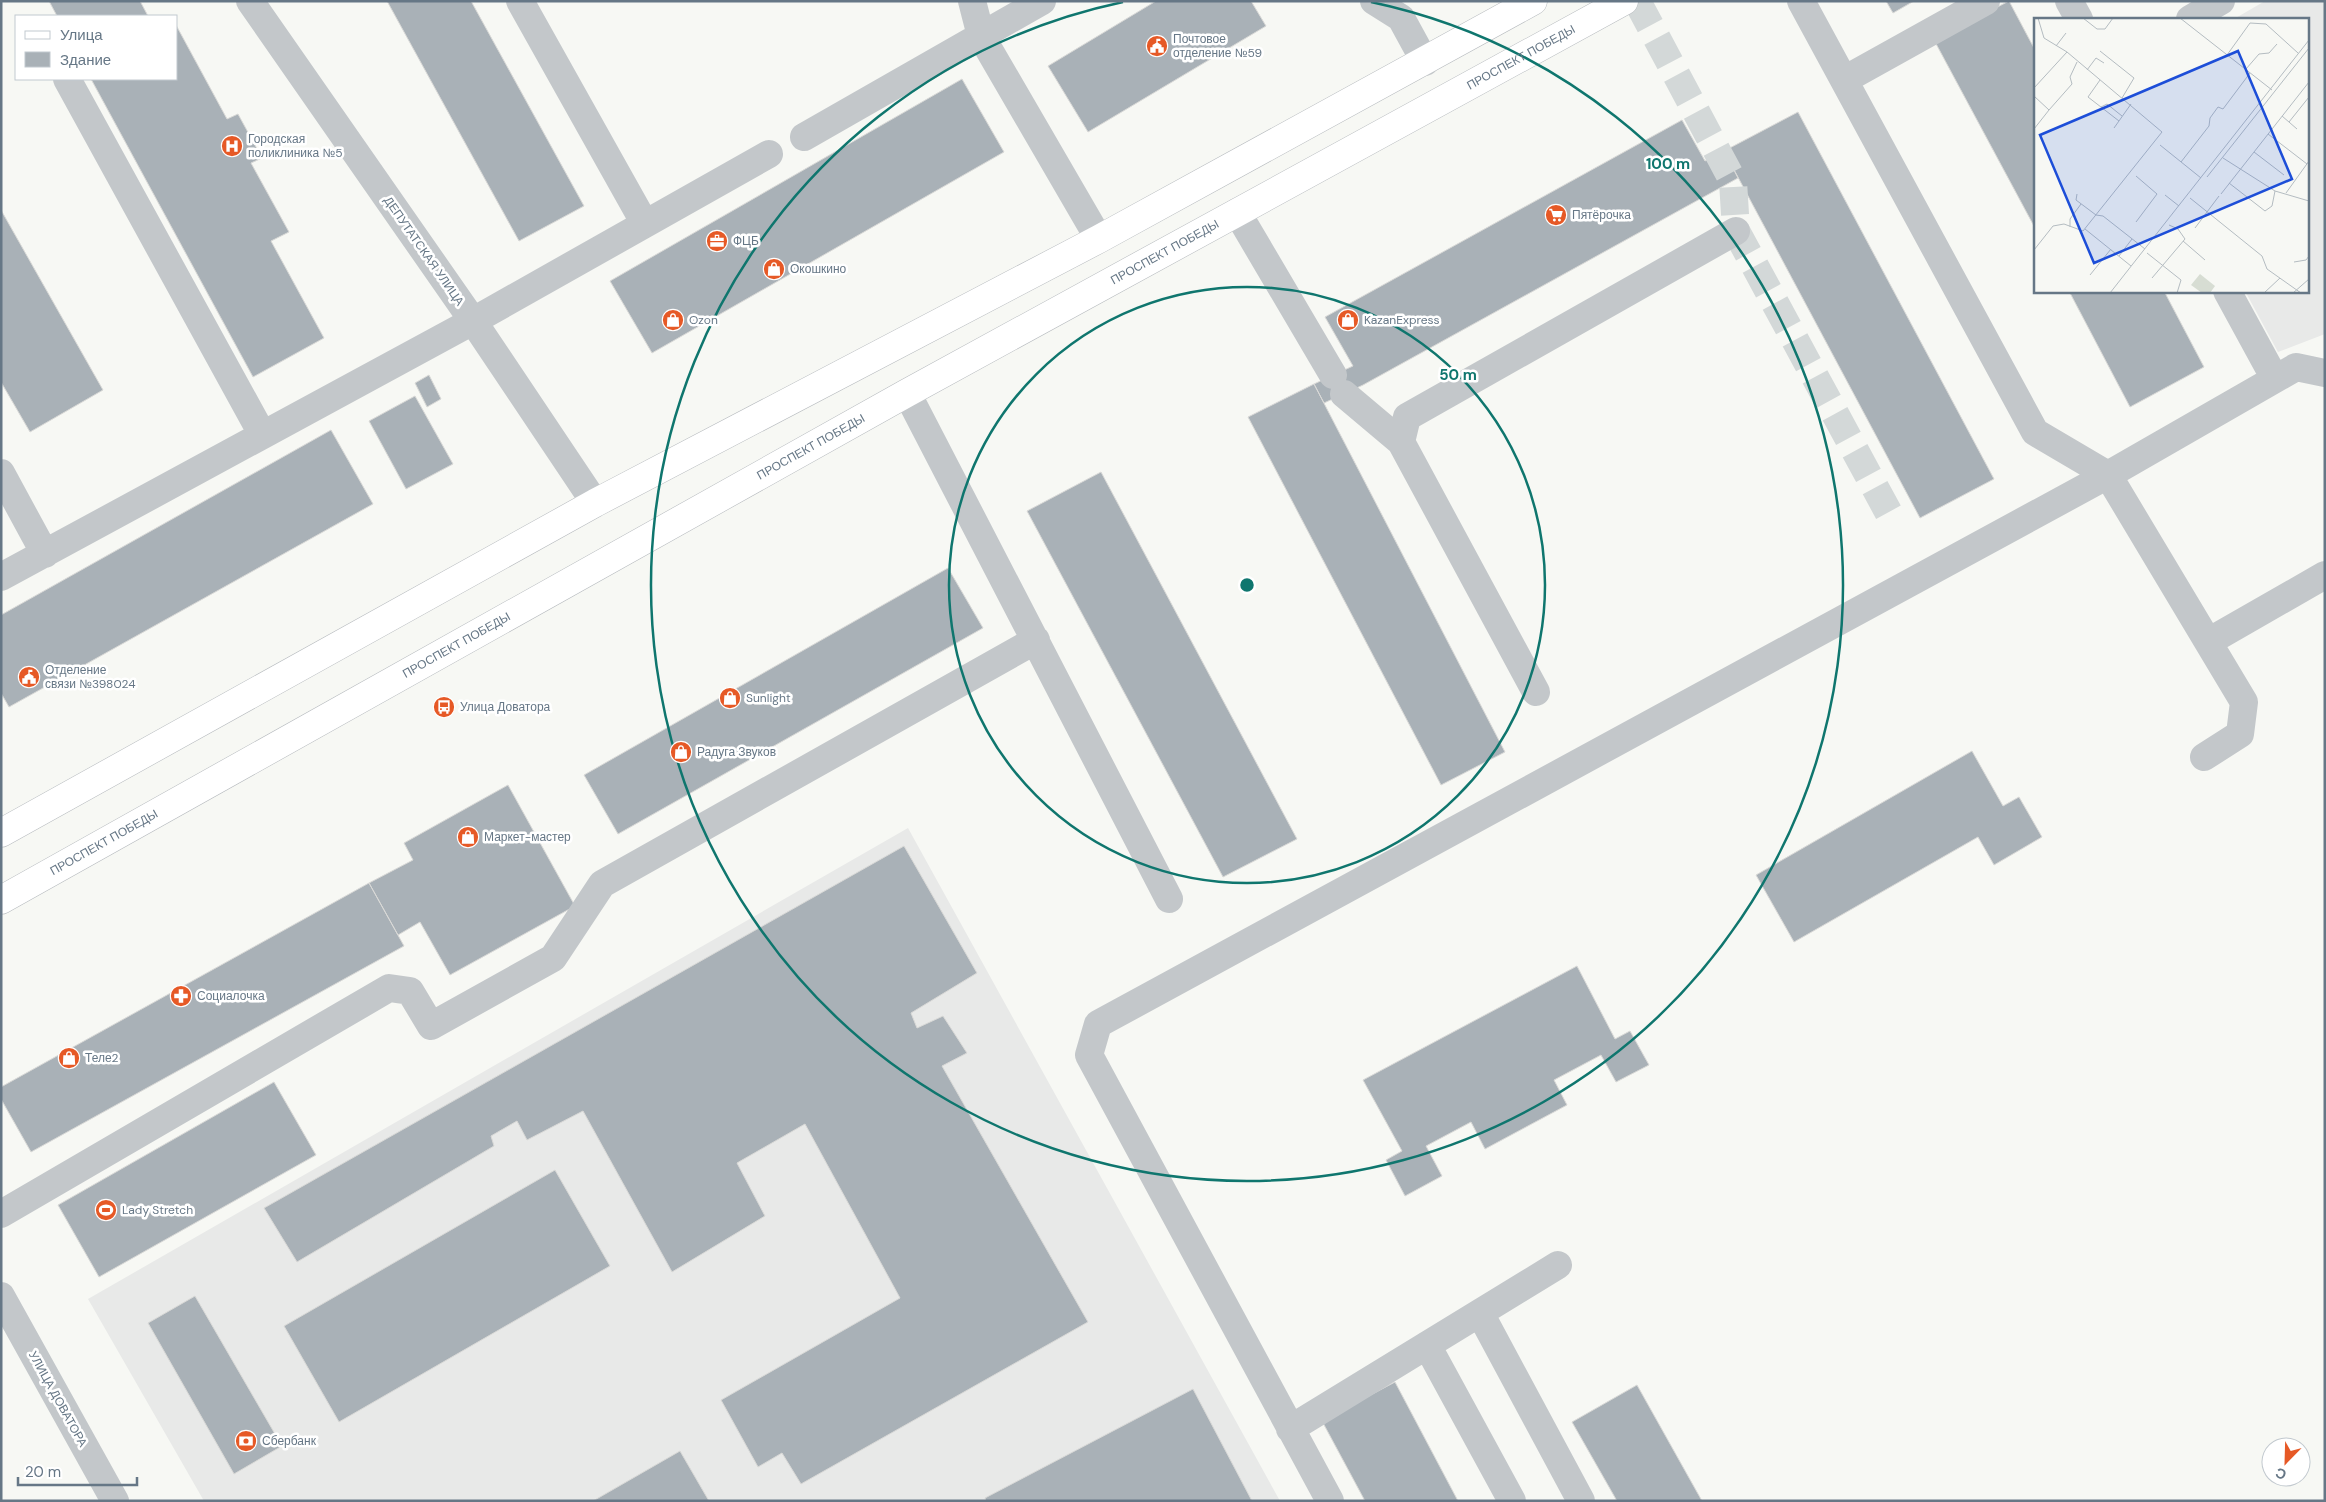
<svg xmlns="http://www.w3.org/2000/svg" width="2326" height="1502" font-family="'DM Sans',sans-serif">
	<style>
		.built { fill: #e8e9e8 }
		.building { fill: #a9b1b7; stroke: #d9d9d7 }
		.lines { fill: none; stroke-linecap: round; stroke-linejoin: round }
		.minor-tunnel { stroke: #d3d8d8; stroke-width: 28; stroke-dasharray: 28 14; stroke-linecap: butt }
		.major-casing { stroke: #b6babe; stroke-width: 29 }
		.minor { stroke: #c3c7ca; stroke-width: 28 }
		.major { stroke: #fff; stroke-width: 28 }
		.ring { fill: none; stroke: #0f766e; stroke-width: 2.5 }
		.labels { text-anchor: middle; stroke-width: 5; stroke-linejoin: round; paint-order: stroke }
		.poi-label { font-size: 12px; fill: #667786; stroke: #fff; text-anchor: start }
		.street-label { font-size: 12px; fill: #667786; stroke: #fff }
		.inset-road { fill: none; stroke: #b4bcc1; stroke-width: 1 }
		.view { fill: #1d4ed8; fill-opacity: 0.15; stroke: #1d4ed8; stroke-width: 2.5 }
		.inset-edge { fill: none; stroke: #667786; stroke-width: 2.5 }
		.centre { fill: #0f766e; stroke: #fff; stroke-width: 2.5 }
		.ring-label { font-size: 15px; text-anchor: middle; font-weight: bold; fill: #0f766e; stroke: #fff; stroke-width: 5; stroke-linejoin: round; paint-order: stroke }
	</style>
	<rect width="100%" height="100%" fill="#f7f8f4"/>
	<!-- built -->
	<path class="built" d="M2265,1H2325V334L2278,352L2245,291H2307V19H2234Z
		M908,828L1280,1501H204L88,1299Z"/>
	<!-- building -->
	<path class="building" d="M49,1H140L148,16H57Z
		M387,1H471L584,206L519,241Z
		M1156,1H1251L1266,26L1088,132L1048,66Z
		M1886,1H1914L1893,13Z
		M2009,1L2035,50V228L1934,40Z
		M176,25L227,119L238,114L262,158L251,163L289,232L271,241L324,338L253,377L91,79H176Z
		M962,79L1004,152L652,353L610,281Z
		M1798,112L1994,479L1920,518L1724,151Z
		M1682,120L1705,161L1724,151L1738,178L1363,385L1324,403L1314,384L1353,366L1325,317Z
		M1,210L103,390L30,432L1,382Z
		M2069,291H2164L2204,367L2130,407Z
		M429,375L441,399L427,407L415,383Z
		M1314,384L1505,752L1441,785L1248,417Z
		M415,396L453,464L406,489L369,421Z
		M331,430L373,504L9,707L1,693V615Z
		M1101,472L1297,839L1223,877L1027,511Z
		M948,568L983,628L618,834L584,775Z
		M1972,751L2003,806L2019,797L2042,837L1994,865L1978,837L1794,942L1756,875Z
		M508,785L575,906L450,975L420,922L398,935L369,883L413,860L404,843Z
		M904,846L977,973L911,1013L917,1028L943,1016L967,1053L942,1066L1088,1322L801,1484L782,1453L758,1467L721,1400L900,1298L805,1124L737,1163L765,1216L672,1272L583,1111L527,1140L517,1121L491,1136L494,1146L297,1262L264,1208Z
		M369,883L404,946L31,1152L1,1099V1087Z
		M1577,966L1615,1039L1630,1031L1649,1065L1616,1082L1601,1055L1554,1080L1567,1105L1485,1149L1471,1122L1426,1146L1442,1176L1405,1196L1386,1160L1402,1151L1363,1080Z
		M274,1082L316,1155L99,1277L58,1205Z
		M555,1170L610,1266L339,1422L284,1326Z
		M195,1296L282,1446L234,1474L148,1323Z
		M1395,1382L1458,1501H1365L1322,1421Z
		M1637,1385L1702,1501H1617L1572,1422Z
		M1193,1389L1252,1501H986L985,1498Z
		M680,1451L709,1501H593Z"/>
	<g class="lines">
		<!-- minor-tunnel -->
		<path class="minor-tunnel" d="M1637,1L1733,181L1736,231L1891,517"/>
		<!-- major casing -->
		<g class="major-casing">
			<g id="major">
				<path d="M1,833L595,503L1099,239L1533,1"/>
				<path id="s1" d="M1,900L907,393L1624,1"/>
			</g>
		</g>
		<!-- minor -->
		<path class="minor" d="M250,1L473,321L595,503
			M520,1L645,224
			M972,1L981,36L1099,239
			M1374,1L1401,18L1425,62
			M1801,1L2035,432L2108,475L2244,702L2240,734L2204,757
			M2069,1L2079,19
			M2190,19L2221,1
			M67,79L262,434
			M1844,80L1986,1
			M804,137L1042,1
			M1237,212L1333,375
			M2227,291L2275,379
			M907,393L1169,899
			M1344,394L1401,442
			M1,473L45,554
			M1,577L473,321L769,154
			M2208,642L2325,575
			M1536,692L1401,442L1407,417L1736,231
			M1,1214L389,988L410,991L431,1026L553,958L602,884L1036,640
			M1,1296L115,1501
			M1480,1313L1581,1501
			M1427,1345L1512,1501
			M1290,1429L1558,1265
			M1330,1501L1089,1055L1098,1024L2108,475L2296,367L2325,373"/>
		<!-- major -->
		<use href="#major" class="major"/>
	</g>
	<!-- distance rings -->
	<g class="ring">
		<circle cx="1247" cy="585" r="298"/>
		<path d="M1371 2A596 596 0 1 1 1123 2"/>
	</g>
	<!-- icons -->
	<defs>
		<g id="civic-disc" transform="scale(1.125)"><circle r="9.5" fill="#e65926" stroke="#fff"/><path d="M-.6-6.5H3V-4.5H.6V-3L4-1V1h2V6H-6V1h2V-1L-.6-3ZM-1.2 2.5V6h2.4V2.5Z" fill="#fff"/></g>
		<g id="hospital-disc" transform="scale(1.125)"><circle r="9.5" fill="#e65926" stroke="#fff"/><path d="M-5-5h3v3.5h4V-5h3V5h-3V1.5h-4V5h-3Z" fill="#fff"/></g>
		<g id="supermarket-disc" transform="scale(1.125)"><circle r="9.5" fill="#e65926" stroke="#fff"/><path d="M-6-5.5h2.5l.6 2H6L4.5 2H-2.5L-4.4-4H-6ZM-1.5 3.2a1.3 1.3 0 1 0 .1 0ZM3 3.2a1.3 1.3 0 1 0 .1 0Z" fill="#fff"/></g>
		<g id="office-disc" transform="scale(1.125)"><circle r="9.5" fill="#e65926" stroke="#fff"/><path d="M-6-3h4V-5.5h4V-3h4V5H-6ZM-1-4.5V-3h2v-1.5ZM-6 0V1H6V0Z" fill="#fff"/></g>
		<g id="shop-disc" transform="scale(1.125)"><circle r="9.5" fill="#e65926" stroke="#fff"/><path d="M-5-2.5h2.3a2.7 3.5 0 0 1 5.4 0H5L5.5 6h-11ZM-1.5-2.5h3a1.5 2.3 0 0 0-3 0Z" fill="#fff"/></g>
		<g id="bus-disc" transform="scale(1.125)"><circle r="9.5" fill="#e65926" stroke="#fff"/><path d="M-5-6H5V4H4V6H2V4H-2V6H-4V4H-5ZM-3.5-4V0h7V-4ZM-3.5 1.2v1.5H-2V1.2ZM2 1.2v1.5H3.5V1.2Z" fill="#fff"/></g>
		<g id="pharmacy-disc" transform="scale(1.125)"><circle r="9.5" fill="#e65926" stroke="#fff"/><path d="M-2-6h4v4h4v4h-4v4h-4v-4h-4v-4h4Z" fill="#fff"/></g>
		<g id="stadium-disc" transform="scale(1.125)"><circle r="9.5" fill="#e65926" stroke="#fff"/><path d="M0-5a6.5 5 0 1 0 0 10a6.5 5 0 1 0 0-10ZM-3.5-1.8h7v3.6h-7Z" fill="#fff"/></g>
		<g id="bank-disc" transform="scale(1.125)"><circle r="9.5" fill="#e65926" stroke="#fff"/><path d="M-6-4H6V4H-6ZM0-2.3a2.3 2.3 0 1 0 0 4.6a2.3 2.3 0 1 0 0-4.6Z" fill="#fff"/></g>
	</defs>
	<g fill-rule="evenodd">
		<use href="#civic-disc" x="1157" y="46"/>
		<use href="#hospital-disc" x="232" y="146"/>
		<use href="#supermarket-disc" x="1556" y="215"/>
		<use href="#office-disc" x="717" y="241"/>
		<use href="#shop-disc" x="774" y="269"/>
		<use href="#shop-disc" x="673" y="320"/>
		<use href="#shop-disc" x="1348" y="320"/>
		<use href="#civic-disc" x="29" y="677"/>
		<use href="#shop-disc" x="730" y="698"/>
		<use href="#bus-disc" x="444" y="707"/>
		<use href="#shop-disc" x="681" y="752"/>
		<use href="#shop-disc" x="468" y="837"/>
		<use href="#pharmacy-disc" x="181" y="996"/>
		<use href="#shop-disc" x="69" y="1058"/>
		<use href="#stadium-disc" x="106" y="1210"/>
		<use href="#bank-disc" x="246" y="1441"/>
	</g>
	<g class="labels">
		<!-- poi labels -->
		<g class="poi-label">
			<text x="1173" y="43">Почтовое<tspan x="1173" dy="14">отделение №59</tspan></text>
			<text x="248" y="143">Городская<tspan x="248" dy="14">поликлиника №5</tspan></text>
			<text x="1572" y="219">Пятёрочка</text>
			<text x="733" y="245">ФЦБ</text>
			<text x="790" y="273">Окошкино</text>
			<text x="689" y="324">Ozon</text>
			<text x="1364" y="324">KazanExpress</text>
			<text x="45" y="674">Отделение<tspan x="45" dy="14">связи №398024</tspan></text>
			<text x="746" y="702">Sunlight</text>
			<text x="460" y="711">Улица Доватора</text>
			<text x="697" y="756">Радуга Звуков</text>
			<text x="484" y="841">Маркет-мастер</text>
			<text x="197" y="1000">Социалочка</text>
			<text x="85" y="1062">Теле2</text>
			<text x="122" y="1214">Lady Stretch</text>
			<text x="262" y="1445">Сбербанк</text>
		</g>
		<!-- street labels -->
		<g class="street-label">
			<text dy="4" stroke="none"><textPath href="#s1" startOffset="1738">ПРОСПЕКТ ПОБЕДЫ</textPath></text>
			<text transform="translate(424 251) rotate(55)" y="4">ДЕПУТАТСКАЯ УЛИЦА</text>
			<text dy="4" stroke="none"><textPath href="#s1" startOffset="1332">ПРОСПЕКТ ПОБЕДЫ</textPath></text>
			<text dy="4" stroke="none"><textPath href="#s1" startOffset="928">ПРОСПЕКТ ПОБЕДЫ</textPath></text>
			<text dy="4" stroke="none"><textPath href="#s1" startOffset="522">ПРОСПЕКТ ПОБЕДЫ</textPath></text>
			<text dy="4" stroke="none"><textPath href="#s1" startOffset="118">ПРОСПЕКТ ПОБЕДЫ</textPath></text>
			<text transform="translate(58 1399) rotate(61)" y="4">УЛИЦА ДОВАТОРА</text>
		</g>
	</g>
	<!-- overview -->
	<g transform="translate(2034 18)">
		<rect width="275" height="275" fill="#f7f8f4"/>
		<path d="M166,256L181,268L176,275H168L157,267Z" fill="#d7ddd3"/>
		<path class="inset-road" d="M49,0L63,11H71L79,0M146,0L238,72M22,28L32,15M66,33L100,60L88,80M193,37L216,5L232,6L264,35M212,51L225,36L235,35L243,26M53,52L62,40L70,45M66,62L54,79L85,103M0,70L33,34M0,78L15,92L0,111M67,89L73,86L88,98M15,92L38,66L36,59L43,44M248,98L263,111M255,104L275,79M80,110L97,86M234,116L273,146M126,127L167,160M220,134L250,157M189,140L241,173L275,183M147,144L175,108L176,100L184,89L189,91L216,55M173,159L275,30M195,165L231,193L238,188L241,173M252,175L275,143M43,176L42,182L62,197L69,198L111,231M187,176L275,64M131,177L145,188M156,180L228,238L233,251L267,275M102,204L123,176L102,158M36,209V201L47,186M161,210L185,178M51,211L97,248M149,223L171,242M0,232L19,208L30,206L49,213L128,114L33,34L10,20L4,0M113,235L147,262L143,275M85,238L98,221M260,244L272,242L275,238M56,257L77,231M118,260L151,221L144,211L135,207M76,275L275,22M230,275L246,260M259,275L275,261"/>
		<path class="view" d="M204,33L258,161L60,245L6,117Z"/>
		<rect width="275" height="275" class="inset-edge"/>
	</g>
	<circle cx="1247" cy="585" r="8" class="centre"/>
	<g class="ring-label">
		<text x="1668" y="169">100 m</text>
		<text x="1458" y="380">50 m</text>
	</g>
	<!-- border -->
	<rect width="2326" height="1502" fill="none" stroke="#667786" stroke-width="5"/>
	<!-- legend -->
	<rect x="15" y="15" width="162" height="65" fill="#ffffff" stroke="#c2c9cf"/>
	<rect x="25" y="31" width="25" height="8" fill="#ffffff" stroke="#c2c9cf"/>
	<text x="60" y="40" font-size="15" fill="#667786">Улица</text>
	<rect x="25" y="52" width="25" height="15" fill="#a9b1b7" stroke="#c2c9cf"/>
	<text x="60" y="65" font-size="15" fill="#667786">Здание</text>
	<!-- north arrow -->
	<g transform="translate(2286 1462) rotate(203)"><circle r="24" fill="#ffffff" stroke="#c2c9cf"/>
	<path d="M0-4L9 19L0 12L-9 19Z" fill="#e65926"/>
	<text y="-8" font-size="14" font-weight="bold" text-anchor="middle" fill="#667786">С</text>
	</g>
	<!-- scale -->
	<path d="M18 1477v8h119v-8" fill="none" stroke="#667786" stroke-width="2.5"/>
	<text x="25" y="1477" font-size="15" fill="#667786" stroke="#ffffff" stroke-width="4" paint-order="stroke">20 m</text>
</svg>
